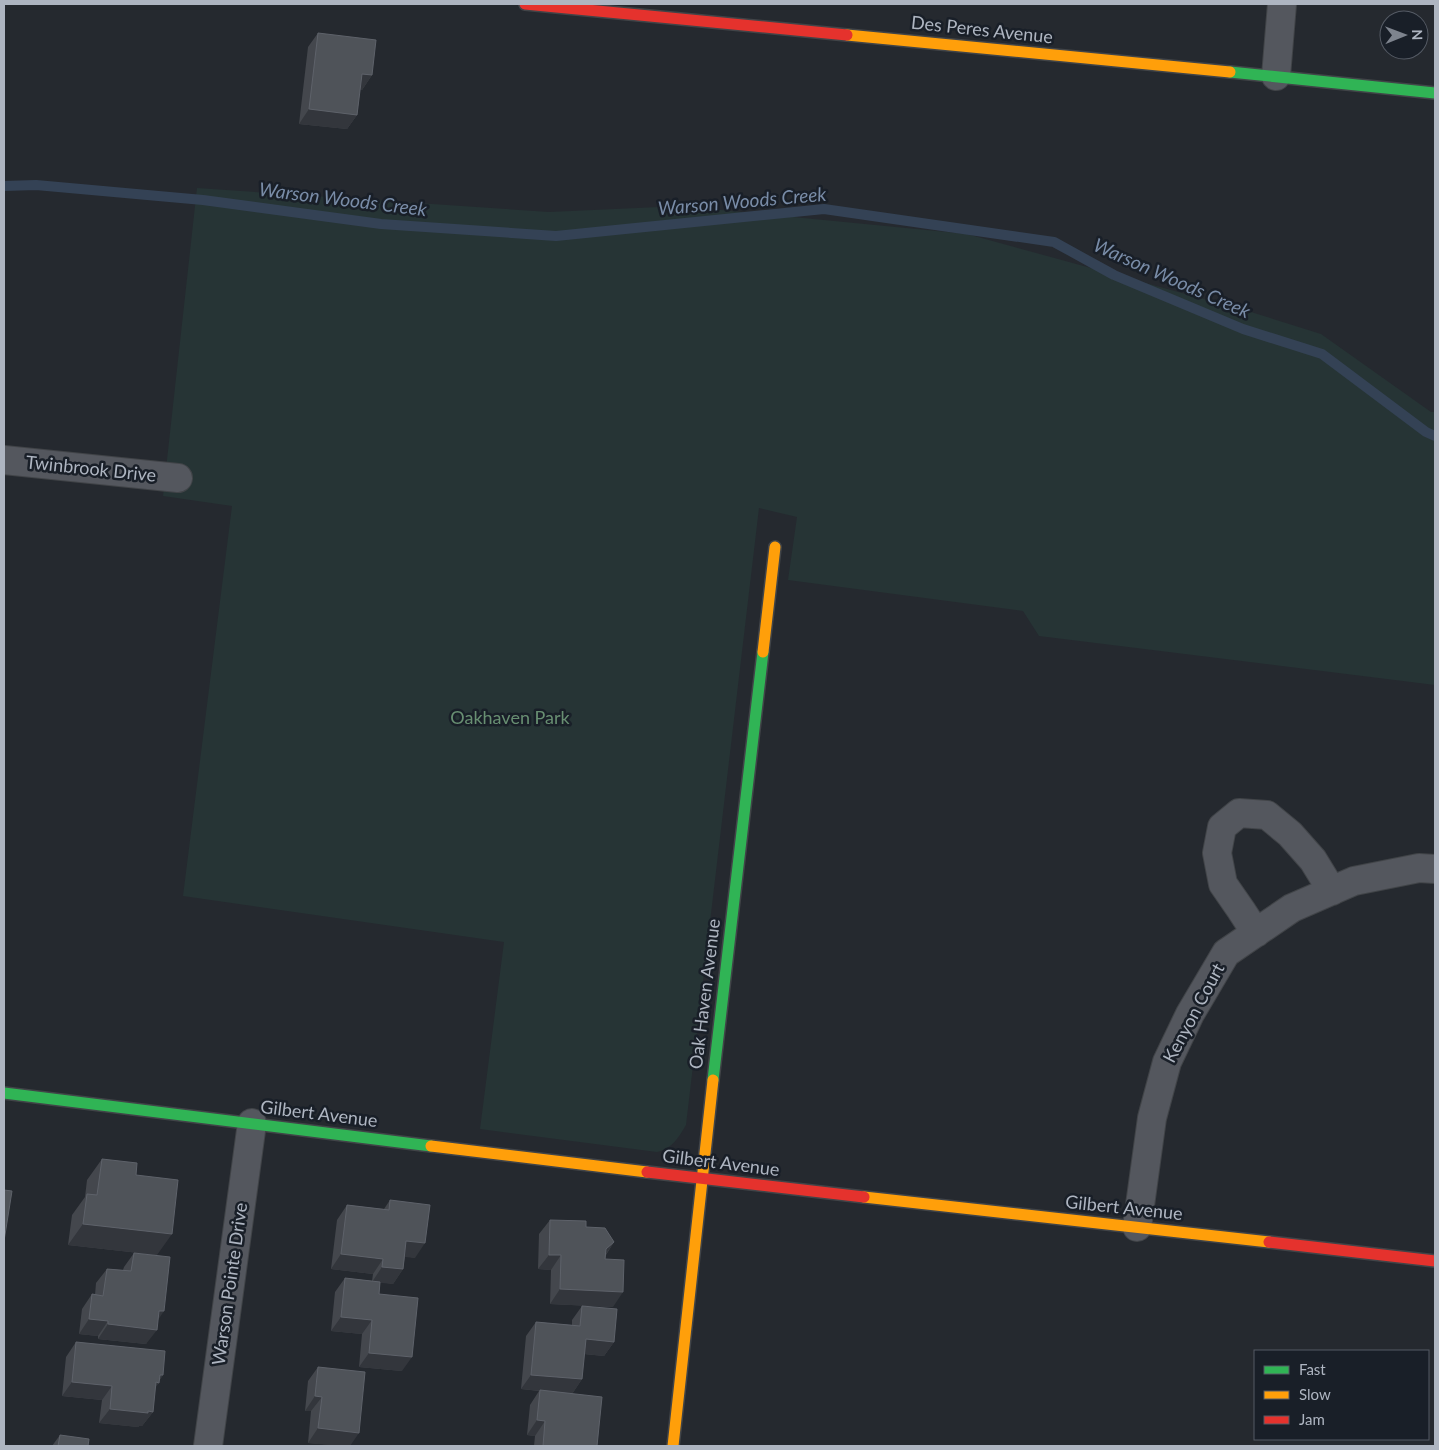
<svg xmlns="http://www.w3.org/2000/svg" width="1439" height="1450" font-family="Lato,sans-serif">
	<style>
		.green { fill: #263435 }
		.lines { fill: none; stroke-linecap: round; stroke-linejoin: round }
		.stream { stroke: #344255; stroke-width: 10 }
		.street-casing { stroke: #414448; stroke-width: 30 }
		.fast-casing { stroke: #414448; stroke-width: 14 }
		.slow-casing { stroke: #414448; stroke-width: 14 }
		.jam-casing { stroke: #414448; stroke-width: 14 }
		.street { stroke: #54575e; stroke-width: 28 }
		.fast { stroke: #30b455; stroke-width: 11 }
		.slow { stroke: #ff9f0a; stroke-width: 11 }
		.jam { stroke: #e5322d; stroke-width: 11 }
		.wall { fill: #44474d }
		.shaded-wall { fill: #33363c }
		.building { fill: #4f5359; stroke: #5e626a }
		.labels { text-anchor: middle; stroke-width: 5; stroke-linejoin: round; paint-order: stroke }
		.street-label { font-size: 18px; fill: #aeb5c1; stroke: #191f28 }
		.park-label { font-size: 18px; fill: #688f72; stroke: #191f28 }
		.water-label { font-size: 19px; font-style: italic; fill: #798ca7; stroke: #191f28 }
	</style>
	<rect width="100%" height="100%" fill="#25292f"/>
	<!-- green -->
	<path class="green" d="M197,188L549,212L681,206L967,234L1251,312L1321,334L1431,412H1435V685L1039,636L1023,611L788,580L797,517L759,508L686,1125C678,1138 673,1148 657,1152L480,1129L504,942L183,896L232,506L163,496Z"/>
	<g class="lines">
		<!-- stream -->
		<path class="stream" d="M4,186L36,185L203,200L381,224L556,236L824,209L1054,242L1114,275L1243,329L1322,354L1426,432L1435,436"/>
		<!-- street casing -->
		<g class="street-casing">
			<path id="street" d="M1276,76L1282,4
				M4,460L178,478
				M1256,933L1241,910L1223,884L1217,853L1222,827L1239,813L1267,815L1290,834L1313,860L1332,891
				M1137,1227L1152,1118L1167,1062L1190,1014L1226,953L1292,908L1354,881L1419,868L1435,869
				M208,1446L252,1123"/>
		</g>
		<!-- fast casing -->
		<g class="fast-casing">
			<path id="fast" d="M1230,72L1435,93
				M713,1080L763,652
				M4,1093L431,1146"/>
		</g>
		<!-- slow casing -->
		<g class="slow-casing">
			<path id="slow" d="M847,35L1230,72
				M763,652L775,547
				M431,1146L647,1172
				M864,1197L1269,1242
				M673,1446L713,1080"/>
		</g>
		<!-- jam casing -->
		<g class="jam-casing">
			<path id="jam" d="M525,4L847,35
				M647,1172L864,1197
				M1269,1242L1435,1261"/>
		</g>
		<!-- street -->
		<use href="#street" class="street"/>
		<!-- fast -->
		<use href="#fast" class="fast"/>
		<!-- slow -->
		<use href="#slow" class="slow"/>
		<!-- jam -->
		<use href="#jam" class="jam"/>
	</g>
	<!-- wall -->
	<path class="wall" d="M318,33L372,75L362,90L360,89L357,115L347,129L299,124L308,47Z
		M102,1159L136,1175L157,1255L68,1245L72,1215L85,1197L87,1180Z
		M390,1200L415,1258L405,1256L403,1269L393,1284L380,1282L379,1294L402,1371L359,1367L362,1334L331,1331L335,1292L345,1278L372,1281L373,1274L331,1269L337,1220L347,1205L384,1209Z
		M550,1220L586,1227L614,1242L606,1255L605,1259L613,1307L550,1304L551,1270L538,1269L539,1234Z
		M134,1253L158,1321L146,1344L98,1339V1336L79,1334L82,1309L92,1294L95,1295L96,1283L107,1269L123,1270L124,1267Z
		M582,1306L614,1342L604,1356L584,1354L582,1379L572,1394L597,1446H534L535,1436L527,1435L530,1405L539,1391L521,1389L526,1336L536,1322L572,1325V1320Z
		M76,1342L163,1375L155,1387L153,1412L142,1426H139L138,1427L99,1423L102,1400L62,1396L66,1357Z
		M318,1367L350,1446L308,1443L311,1411H305L308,1381Z
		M60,1435L88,1446H52Z"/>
	<!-- shaded-wall -->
	<path class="shaded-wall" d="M362,74L372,75L362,90L352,88Z
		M309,109L357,115L347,129L299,124Z
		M83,1224L172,1234L157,1255L68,1245Z
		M406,1241L425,1243L415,1258L396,1256Z
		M614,1242L604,1257L606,1249Z
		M341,1254L383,1259L373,1274L331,1269Z
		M549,1255H561L551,1270L538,1269Z
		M382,1267L403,1269L393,1284L372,1282Z
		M560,1289L623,1292L613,1307L550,1304Z
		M159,1311H164L154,1326Z
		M341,1317L372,1320L362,1334L331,1331Z
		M89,1319L108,1321L98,1336L79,1334Z
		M108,1324L157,1330L146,1344L98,1339Z
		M586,1339L614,1342L604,1356L575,1353Z
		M369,1353L412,1357L402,1371L359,1367Z
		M160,1375H163L157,1383H159L148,1397Z
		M531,1375L582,1379L572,1394L521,1389Z
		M72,1382L112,1386L102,1400L62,1396Z
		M315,1396L322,1397L311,1411H305Z
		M110,1409L148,1411L153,1412L142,1426H139L138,1427L99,1423Z
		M537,1420L545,1421L535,1436L527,1435Z
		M318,1428L359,1433L350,1446H339L308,1443Z"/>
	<!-- building -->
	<path class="building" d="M318,33L376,40L372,75L362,74L357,115L309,109Z
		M102,1159L137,1163L136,1175L178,1180L172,1234L83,1224L87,1194L97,1195Z
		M4,1190L12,1191L4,1241Z
		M390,1200L430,1205L425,1243L406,1241L403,1269L382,1267L383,1259L341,1254L347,1205L389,1210Z
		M550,1220L586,1221V1227L605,1228L614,1242L606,1249L605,1259L624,1260L623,1292L560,1289L561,1255H549Z
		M134,1253L170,1257L164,1311H159L157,1330L108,1324V1321L89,1319L92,1294L103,1296L107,1269L131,1271Z
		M345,1278L380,1282L379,1294L418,1298L412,1357L369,1353L372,1320L341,1317Z
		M582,1306L617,1309L614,1342L586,1339L582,1379L531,1375L536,1322L580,1326Z
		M76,1342L165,1351L163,1375H160L159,1383L156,1382L153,1412L148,1411V1413L110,1409L112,1386L72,1382Z
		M318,1367L365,1372L359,1433L318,1428L322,1397L315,1396Z
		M540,1390L602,1397L597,1446H543L545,1421L537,1420Z
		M60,1435L89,1439L88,1446H58Z"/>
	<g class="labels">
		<!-- street labels -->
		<g class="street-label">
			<text transform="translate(982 30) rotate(6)" y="6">Des Peres Avenue</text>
			<text transform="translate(91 469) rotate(6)" y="6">Twinbrook Drive</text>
			<text transform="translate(705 994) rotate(-83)" y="6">Oak Haven Avenue</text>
			<text transform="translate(1194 1013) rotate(-62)" y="6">Kenyon Court</text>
			<text transform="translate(319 1114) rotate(7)" y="6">Gilbert Avenue</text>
			<text transform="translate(721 1163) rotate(7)" y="6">Gilbert Avenue</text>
			<text transform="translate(1124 1208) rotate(6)" y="6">Gilbert Avenue</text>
			<text transform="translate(230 1284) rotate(-82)" y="6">Warson Pointe Drive</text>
		</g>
		<!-- park labels -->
		<g class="park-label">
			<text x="510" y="724">Oakhaven Park</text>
		</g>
		<!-- water labels -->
		<g class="water-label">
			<text transform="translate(343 199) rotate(7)" y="7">Warson Woods Creek</text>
			<text transform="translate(742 201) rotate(-5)" y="7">Warson Woods Creek</text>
			<text transform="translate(1172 278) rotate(24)" y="7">Warson Woods Creek</text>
		</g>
	</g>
	<!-- border -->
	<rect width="1439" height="1450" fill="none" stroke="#aeb5c1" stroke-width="10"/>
	<!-- legend -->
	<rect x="1254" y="1350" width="175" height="90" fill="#191f28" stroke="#555b65"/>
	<rect x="1264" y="1366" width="25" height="8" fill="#30b455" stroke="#555b65"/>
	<text x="1299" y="1375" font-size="15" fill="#aeb5c1">Fast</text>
	<rect x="1264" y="1391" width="25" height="8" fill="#ff9f0a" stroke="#555b65"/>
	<text x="1299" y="1400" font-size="15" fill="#aeb5c1">Slow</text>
	<rect x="1264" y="1416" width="25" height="8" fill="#e5322d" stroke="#555b65"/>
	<text x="1299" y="1425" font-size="15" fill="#aeb5c1">Jam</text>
	<!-- north arrow -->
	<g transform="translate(1404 35) rotate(89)"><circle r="24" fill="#191f28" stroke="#555b65"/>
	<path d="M0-4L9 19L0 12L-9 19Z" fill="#7e848e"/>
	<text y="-8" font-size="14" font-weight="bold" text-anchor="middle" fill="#aeb5c1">N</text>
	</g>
</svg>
